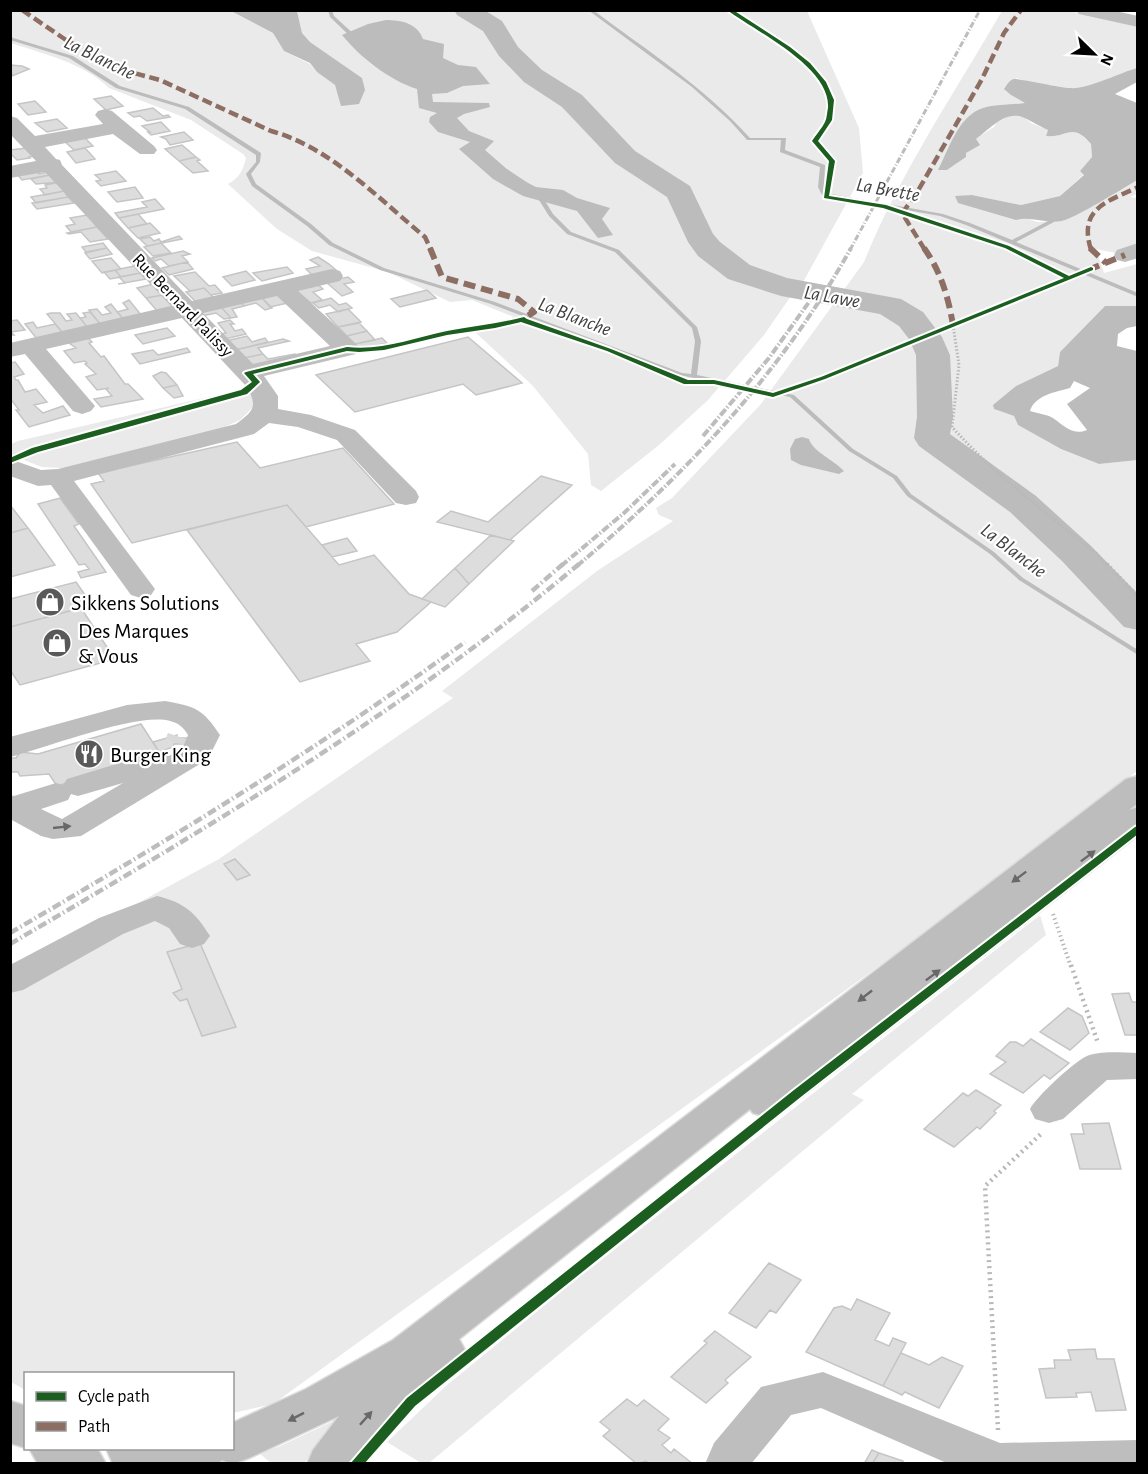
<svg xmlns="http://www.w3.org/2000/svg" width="1148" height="1474" font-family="'Alegreya Sans',sans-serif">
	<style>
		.green { fill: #eaeaea }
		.water { fill: #bcbcbc; fill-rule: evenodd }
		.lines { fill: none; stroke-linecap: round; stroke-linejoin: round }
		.stream { fill: #bcbcbc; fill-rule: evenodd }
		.river { fill: #bcbcbc; fill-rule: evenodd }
		.building { fill: #ddd; stroke: #c5c5c5; stroke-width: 1.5 }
		.minor-tunnel { stroke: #d9d9d9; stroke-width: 32; stroke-dasharray: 32 16; stroke-linecap: butt }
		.major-casing { stroke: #dbdbdb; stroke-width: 3 }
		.path-far2 { stroke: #b8b8b8; stroke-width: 3; stroke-dasharray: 1.5 2; stroke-linecap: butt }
		.path-far1 { stroke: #b8b8b8; stroke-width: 4; stroke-dasharray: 1.5 3; stroke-linecap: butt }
		.path { stroke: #b8b8b8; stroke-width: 4.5; stroke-dasharray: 2 4; stroke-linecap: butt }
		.minor { fill: #bebebe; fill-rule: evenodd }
		.major { fill: #bdbdbd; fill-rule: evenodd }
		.rail-far2 { stroke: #bdbdbd; stroke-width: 3; stroke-dasharray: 6 2 1 2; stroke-linecap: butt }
		.rail-far1 { stroke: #bdbdbd; stroke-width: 4; stroke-dasharray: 8 2 1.5 2; stroke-linecap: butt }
		.rail { stroke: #bdbdbd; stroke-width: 4.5; stroke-dasharray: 9 3 1.5 3; stroke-linecap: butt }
		.quiet-far1 { stroke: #8d6e63; stroke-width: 4.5; stroke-dasharray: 10 4.5; stroke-linecap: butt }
		.quiet { stroke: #8d6e63; stroke-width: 6; stroke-dasharray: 12 6; stroke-linecap: butt }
		.cycleway-casing { stroke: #fff; stroke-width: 4 }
		.cycleway { fill: #1b5e20; fill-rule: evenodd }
		.oneway { fill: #686868 }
		.labels { text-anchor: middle; stroke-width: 4.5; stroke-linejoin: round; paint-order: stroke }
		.far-street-label { font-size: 18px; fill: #000; stroke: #fff }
		.far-water-label { font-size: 20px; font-style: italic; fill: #414141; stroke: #fff }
		.poi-label { font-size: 22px; fill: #000; stroke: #fff; text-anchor: start }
	</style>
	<rect width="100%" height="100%" fill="#fff"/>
	<!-- green -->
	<path class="green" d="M11,11H231L273,33L284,51L310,64L317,72L335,85L342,106L362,78L310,42L302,33L297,11H807L859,128L863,173L801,286L793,293L764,335L708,400L659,445L601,491L591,485L588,454L533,386L475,332L514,317L472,300L450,302L388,272L312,251L277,229L228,184C239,178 243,171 246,158L243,154L191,120L109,88C84,63 43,54 11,43Z
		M1002,11H1069L1137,25V68C1119,73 1103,82 1085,87C1065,93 1035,84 1016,78L1011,95L1026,103L985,107L947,170L966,157V153L973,147L975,139L994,127L997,122L1011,115L1024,117L1031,123L1048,130L1046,136C1067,139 1070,121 1091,144L1092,157L1080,171L1084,174L1060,196L1021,205L972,195L955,197L1038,222L1063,221L1125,187L1137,160V194L1130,197L1137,198V250L1125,255L1096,249L1104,273L1137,264V306L1104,307L1060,352L1058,366L1016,386L994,409L1014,416L1018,425L1061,449L1099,464L1137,460V771L1023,862L273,1404L233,1413L232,1374H26L25,1390L11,1382V972L219,859L453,698L442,691L597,571L673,521L659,515L656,508L672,498L761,404L864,262C899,175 955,92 1002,11Z
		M247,388L255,400V405L240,420L218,430L62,468L42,467L11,455V444L18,441Z
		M1040,915L1046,935L852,1094L864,1100L429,1463H421L387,1442L447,1385L572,1283Z
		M344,1416L304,1463H271L259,1453L278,1447Z"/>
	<!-- water -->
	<path class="water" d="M231,11H297L302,33L310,42L362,78L365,90L359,104L341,106L335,85L317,72L310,63L284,51L273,33Z
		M386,20C401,20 417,23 423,39L444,44L443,58L458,65L476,67L490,84L463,86L447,93L432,94L433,102L489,103L490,107L464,114L457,118L469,131L494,141L485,150L516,177L536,187L563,190L577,198L610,208L602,219L613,235L598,238L577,211L523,196L493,179L459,149L470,142L438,132L429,122L430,117L437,113L419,108L417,89C389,80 361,58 342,35L368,24Z
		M1137,68V82L1115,94L1137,103V180C1122,189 1077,217 1062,221C1046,224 1031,216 1016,220L958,203L955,196L972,195L1021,205L1060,196L1084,175L1080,171L1092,157L1091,144C1071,121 1067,139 1046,136L1048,130C1039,126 1028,119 1022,117C1004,111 989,130 976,139L980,145L966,153V157L947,170H938C949,149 958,116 983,108C996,104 1012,105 1025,103L1011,95L1004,89C1007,85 1009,80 1014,79C1017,78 1060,88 1070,88C1086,90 1119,73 1137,68Z
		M1105,306H1137V326L1127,328L1118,334L1117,346L1137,351L1138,460L1099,464L1061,449L1018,425L1014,416L994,409L993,405L1016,386L1058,366L1060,352ZM1074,381L1090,388L1067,404L1087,430C1070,437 1062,422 1049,416C1043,414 1036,413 1030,411C1035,395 1056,392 1070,388Z
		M802,437L809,439C813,452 834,460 844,471L839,474L801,465L791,460L790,449L795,439Z"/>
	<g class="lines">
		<!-- stream -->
		<path class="stream" d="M328,10H332L334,16L357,37V39H353L330,17Z
			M588,10H593C649,52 703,86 750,138H786L785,150L825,165L824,187L826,193L943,214L970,223L1012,240L1050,220H1054V222L1016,242L1138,293V297L966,225L940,216L822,195L818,187L820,167L780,152L781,140H747L730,121L692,87Z
			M10,37L73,56L120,86L189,107L261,153L260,162L251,174L256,184L311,224L333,243L384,268L495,302L682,373L691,374L695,341L692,328L615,252L567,234L549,216L534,192L539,191L553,214L571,232L619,250L697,327L701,341L697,375L794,395L853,449L897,476L911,494L994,552L1023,578L1138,650V655L1019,580L990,554L907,496L893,478L849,451L790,397L679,375L491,304L380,270L329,245L307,226L252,186L246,174L256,162V155L185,109L116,88L69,58L10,40Z
			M503,169H507L531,185L526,186L503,171Z"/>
		<!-- river -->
		<path class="river" d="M454,10H484L502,21L518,47L542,70L582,95L635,151L690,186L713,234L720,242L750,265L787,278L901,299L923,312L942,337L950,355L953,417L950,434L1036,496L1090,545L1138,594V630L1124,627L1062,561L1010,512L919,446L914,438L917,417L916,355L909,339L899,326L880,314L781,296L728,279L698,256L688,242L667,197L615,163L562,107L524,82L499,56L483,31L457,15Z"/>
	</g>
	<!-- building -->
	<path class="building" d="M10,65L22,66L29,69L12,76Z
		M111,96L123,106L106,110L94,99Z
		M35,101L46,112L28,115L18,104Z
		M153,108L163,116L168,115L170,117L147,121L140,116L134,117L128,113Z
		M57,119L67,128L47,132L35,123Z
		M161,122L170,131L151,135L148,132H150L142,126Z
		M184,132L193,140L170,145L166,139L161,137Z
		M83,136L93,146L74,150L63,140Z
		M182,145L196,157L179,161L165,149Z
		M27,148L35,156L29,157L30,158L17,160L10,153V150Z
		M85,148L95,159L76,163L67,152Z
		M196,157L200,160L197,161L208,171L193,173L179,161Z
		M37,171L39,174L47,172L50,175L22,180L17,174Z
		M116,171L126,181L101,186L96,181L101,180L95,175Z
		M50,175L61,182L36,184L31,179Z
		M61,182L65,191L45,195L40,189L47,188L45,185Z
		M135,187L143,198L117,202L108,192Z
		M64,191L68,197L36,203L31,197Z
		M68,197L74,203L37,209L32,203Z
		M155,199L164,209L119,218L115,213L147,207L142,202Z
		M138,214L147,224L128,228L119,218Z
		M87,215L97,227L71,232L66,226L75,224L70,218Z
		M150,223L160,233L138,238L128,228Z
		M97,227L108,239L90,242L81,232L69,234L67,233Z
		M179,236L182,239L147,246L140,239L150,237L154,241L159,239L161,242Z
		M103,243L107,248L86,252L82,247Z
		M161,243L171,253L153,256L144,247Z
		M107,248L112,254L90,259L85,253Z
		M183,251L190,254L182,256L188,262L169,266L161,259L155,261L152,258Z
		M318,257L329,264L337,271L314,277L306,269L320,266L310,260Z
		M111,258L121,269L102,273L92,261Z
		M187,262L193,269L169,275L162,268Z
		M134,266L140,273L121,277L115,270Z
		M287,267L293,273L262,281L253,273Z
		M115,270L121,277L110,279L104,272Z
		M246,271L255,280L232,286L223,277Z
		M195,272L209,286L215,285L222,293L211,295L204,288L190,291L174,276Z
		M140,273L146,279L118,284L125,283L119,277Z
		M348,277L354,282L344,284L353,292L342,296L326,282Z
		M153,284L163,295L146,298L137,288Z
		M317,284L323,289L313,292L322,300L311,303L295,290Z
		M204,288L215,299L197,303L186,292Z
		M427,290L436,298L400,307L391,299Z
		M281,292L292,302L270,307L261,297Z
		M163,295L175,308L158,312L146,298Z
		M261,297L272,308L265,310L256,303L244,306L240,302Z
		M331,298L339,305L346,303L352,308L338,312L330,305L319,308L313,303Z
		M129,300L142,316L124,320L117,312L128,309L123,303Z
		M240,302L244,306L232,309L237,317L231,318L220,306Z
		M111,304L124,320L101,325L89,310L97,309L102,315L111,313L105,307Z
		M220,306L231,318L224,319L216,313L202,316L198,311Z
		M348,309L361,322L338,327L326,314Z
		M90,312L101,325L88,328L80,318L86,317L83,313Z
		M51,313H60L66,321L72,320L67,314L76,313L88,328L63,333L47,314Z
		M17,320L25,330L11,332L14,335H10V321Z
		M230,320L234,324H230L235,331L242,329L246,334L225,339L220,334L226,333L218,323Z
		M33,322L37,328L55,324L63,333L37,339L25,324Z
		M359,323L367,331L347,336L338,327Z
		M167,328L175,336L143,344L135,335Z
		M367,331L375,340L355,344L347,336Z
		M247,336L252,342L265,338L268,342L235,350L226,341Z
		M468,337L522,383L476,395L463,384L355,412L316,375Z
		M88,338L92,342L89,343L101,357L104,356L125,384H128L143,399L101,407L94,399L112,396L106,389L109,388L97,390L86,377L96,374L85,364L87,363L85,361L74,363L64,351L76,348L69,343Z
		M382,338L387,343L361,349L355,344Z
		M283,339L289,341L258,348L263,354L244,358L235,350Z
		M187,348L190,352L140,364L132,354L153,350L158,355Z
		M263,354L268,359L295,354L298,357L253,368L244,358Z
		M15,362L24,374L14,377L16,380H18L25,392L36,389L47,402L34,405L43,413L63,406L70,415L29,427L16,410H19L10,398V363Z
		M161,372L166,373L177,385L163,388L153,376Z
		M177,385L183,396L174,398L163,388Z
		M237,442L260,468L343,448L394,504L306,527L287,505L132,543L91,484L104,481L98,473Z
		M541,476L572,485L510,540L437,522L451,511L488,522Z
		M60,498L79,524L74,526L106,572L81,578L78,572L89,569L85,564L79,565L38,504Z
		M10,505L28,528L10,533Z
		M287,505L339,565L374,555L409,594L431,602L397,632L356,644L370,661L300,682L187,530Z
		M28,528L55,565L10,577V533Z
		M491,535L514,541L469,584L455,568Z
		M347,538L357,551L332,557L322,545Z
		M455,568L469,584L445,607L422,599Z
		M76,582L92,605L10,627V599Z
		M81,608L115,659L20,685L10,670V627Z
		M141,724L161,755L57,786L49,774L20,776L18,772H10V758H16L20,752L38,754Z
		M177,735L176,738H190L189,744H174L173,747L159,752L153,742Z
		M235,859L250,875L237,880L224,864Z
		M200,943L236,1027L202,1036L187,999L180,1001L173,993L182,989L167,952Z
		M1129,993L1132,1002H1138V1035H1125L1112,994Z
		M1068,1008L1082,1016L1089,1033L1070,1050L1040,1032Z
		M1031,1039L1069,1063L1050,1079L1044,1075L1023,1093L990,1074L1006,1062L996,1056L1010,1042H1016L1023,1046Z
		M976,1090L1001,1105L994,1111L996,1113L980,1129L977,1127L954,1147L924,1129L963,1093L968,1096Z
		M1109,1123L1121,1169H1080L1071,1134H1084L1082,1124Z
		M769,1263L801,1280L776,1313L770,1310L756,1328L729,1313Z
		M857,1299L890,1313L875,1340L889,1346L893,1338L906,1343L883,1386L806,1352L834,1308L842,1306L851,1310Z
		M715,1331L751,1357L725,1380L728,1383L706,1403L671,1377L707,1343L704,1341Z
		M1095,1349L1097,1359H1114L1126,1410L1096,1411L1091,1392L1076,1393L1077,1397L1046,1398L1039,1369L1055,1368L1054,1360H1071L1068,1350Z
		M901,1353L929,1365L942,1357L963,1366L939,1408L905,1392L902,1395L883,1386Z
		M627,1399L637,1406L644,1400L669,1419L658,1430L670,1438L662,1445L671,1453L674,1449L693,1464H649L646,1461L637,1464L603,1436L610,1430L600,1422Z
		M872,1450L879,1453L872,1464H864Z
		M879,1453L903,1461L902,1464H872Z"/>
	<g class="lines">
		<!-- minor-tunnel -->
		<path class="minor-tunnel" d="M181,744L183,738"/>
		<!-- major casing -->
		<g class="major-casing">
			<path id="major" d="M1138,776V803L1129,810L1138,807V835L781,1113L767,1117L753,1113L750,1109L459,1339L466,1352L459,1365L382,1429L357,1464H307L313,1450L339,1416L249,1458L232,1464L222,1460L217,1464L112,1462L106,1448H232V1423L306,1389L393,1340L1126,779Z
				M10,1401L26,1406V1448L10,1443Z
				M29,1448H97L106,1464H38Z"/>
		</g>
		<!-- path-far2 -->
		<path class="path-far2" d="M953,325L959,365L952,427C995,475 1046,513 1096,553L1108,566"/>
		<!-- path-far1 -->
		<path class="path-far1" d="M1107,564L1138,597
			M1053,914L1071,967"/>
		<!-- path -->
		<path class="path" d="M1071,965L1098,1043
			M998,1430L985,1186L1042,1133"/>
		<!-- minor -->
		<path class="minor" d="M1076,10H1111L1138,16V27L1079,14Z
			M105,109L112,111L154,146L157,150L154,154H140L113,134L45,147L56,159L60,160L62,165L192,301L332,269L340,271L343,276L340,281L298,291L356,344L359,349L356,354L264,376L278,396V409L311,415L355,430L416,491L419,497L416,503L406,505L396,503L337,440L298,427L269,423L254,434L74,481L155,589L151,595L141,598L131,595L51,485L38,486L10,476V459L41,470L58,469L236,424C253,411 259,407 246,386L182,318L46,349L95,406L91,411L82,414L73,411L25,354L10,357V343L171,306L45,172L10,178V166L36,161L10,134V116L17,118L35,136L103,124L95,115L98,111ZM277,296L330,346L253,364L203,313Z
			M1138,243V258L1125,262L1117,260L1114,255L1117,250Z
			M165,701C196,707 202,708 220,735L208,759L81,836L53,839L41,836L10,819V795L14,796L56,783L63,785L67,779L146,755L157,752L169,756L183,747L188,735C184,728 179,723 170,721C138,712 46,748 10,757V737L127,705ZM123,783L62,819L41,809L68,800L71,794L78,796Z
			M157,896C185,903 195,912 210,936L204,944L192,948L180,944L169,928L155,921L123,934L23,990L10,993V965L99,918Z
			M1138,1053V1079L1107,1080L1063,1119L1049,1123L1035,1119L1030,1109C1037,1096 1072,1064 1085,1057C1100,1050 1121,1053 1138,1053Z
			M823,1372L1000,1443L1138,1440V1464H949L821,1408L791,1415L751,1464H705L714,1443L761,1387Z"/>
		<!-- major -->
		<use href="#major" class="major"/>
		<!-- rail-far2 -->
		<path class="rail-far2" d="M850,250L980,10"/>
		<!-- rail-far1 -->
		<path class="rail-far1" d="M703,436L769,358L814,295
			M561,566L624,513L675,464
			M577,566C685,475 782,373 851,248"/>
		<!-- rail -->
		<path class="rail" d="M532,591L563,564
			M10,933C166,842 319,748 465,642
			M10,944C206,829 404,711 579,564"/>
		<!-- quiet-far1 -->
		<path class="quiet-far1" d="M22,10L66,40L119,69L160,80L271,131C330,147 379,199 425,237L431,250
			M925,250L902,213L915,196L982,79L1004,33L1021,10
			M1091,250C1078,208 1107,202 1138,187"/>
		<!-- quiet -->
		<path class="quiet" d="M430,248L442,277L518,299L534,312L521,320
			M924,248C941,272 948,296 953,325
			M1090,248L1106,263
			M1088,270L1125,255"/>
		<!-- cycleway casing -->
		<g class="cycleway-casing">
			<path id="cycleway" d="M727,10H733L790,47L810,63L826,82L834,100L832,120L818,141L835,161L829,196L886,205L1009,246L1069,276L1091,267L1093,268V270L825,379L773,397L714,384H684L607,351L521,322L495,328L447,335L384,350L359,352L347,351L253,374L260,382L247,394L38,452L10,463V458L32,448L241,390L252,382L244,373L246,372L347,347C382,351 413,338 447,331C473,326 498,324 524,317L527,319L611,349L688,380H714L773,393L821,377L1064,278L1005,248L883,208L824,198L829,161L812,141C816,135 822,128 825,122C827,118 827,112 828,108C831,67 755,31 727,10Z
				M1138,826V834L802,1096L415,1406L364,1464H350L407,1398L794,1090L1135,827Z"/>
		</g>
		<!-- cycleway -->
		<use href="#cycleway" class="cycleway"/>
	</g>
	<!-- one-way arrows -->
	<defs><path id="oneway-solid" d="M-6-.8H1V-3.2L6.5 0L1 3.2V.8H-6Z" transform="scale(1.5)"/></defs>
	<g class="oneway">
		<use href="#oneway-solid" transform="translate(62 827) rotate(-6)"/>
		<use href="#oneway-solid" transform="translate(1088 856) rotate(-37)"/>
		<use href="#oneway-solid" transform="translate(1019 877) rotate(143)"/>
		<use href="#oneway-solid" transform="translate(933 975) rotate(-37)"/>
		<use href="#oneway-solid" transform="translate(865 996) rotate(142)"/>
		<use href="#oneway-solid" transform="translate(296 1417) rotate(153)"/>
		<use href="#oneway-solid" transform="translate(366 1418) rotate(-48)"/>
	</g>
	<!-- icons -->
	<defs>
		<g id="shop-disc" transform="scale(1.5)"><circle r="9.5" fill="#595959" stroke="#fff"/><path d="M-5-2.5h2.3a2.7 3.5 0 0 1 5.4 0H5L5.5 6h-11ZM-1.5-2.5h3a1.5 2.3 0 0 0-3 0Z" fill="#fff"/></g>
		<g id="restaurant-disc" transform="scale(1.5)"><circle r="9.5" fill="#595959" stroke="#fff"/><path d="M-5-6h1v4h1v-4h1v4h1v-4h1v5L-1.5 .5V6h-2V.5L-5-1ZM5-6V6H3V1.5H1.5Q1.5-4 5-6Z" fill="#fff"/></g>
	</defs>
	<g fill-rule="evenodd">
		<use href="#shop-disc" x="50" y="602"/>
		<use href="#shop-disc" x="57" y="643"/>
		<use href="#restaurant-disc" x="89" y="754"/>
	</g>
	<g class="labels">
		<!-- far-street labels -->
		<g class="far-street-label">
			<text transform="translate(183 305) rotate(46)" y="6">Rue Bernard Palissy</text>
		</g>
		<!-- far-water labels -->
		<g class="far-water-label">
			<text transform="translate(100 57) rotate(26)" y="7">La Blanche</text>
			<text transform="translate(888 189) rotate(10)" y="7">La Brette</text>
			<text transform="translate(832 296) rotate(10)" y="7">La Lawe</text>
			<text transform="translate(575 316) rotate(21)" y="7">La Blanche</text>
			<text transform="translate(1014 550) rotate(37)" y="7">La Blanche</text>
		</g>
		<!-- poi labels -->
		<g class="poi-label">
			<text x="71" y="610">Sikkens Solutions</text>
			<text x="78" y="638">Des Marques<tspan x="78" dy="25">&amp; Vous</tspan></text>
			<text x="110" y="762">Burger King</text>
		</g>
	</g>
	<!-- border -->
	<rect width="1148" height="1474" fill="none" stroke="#000000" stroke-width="24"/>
	<!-- legend -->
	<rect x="24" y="1372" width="210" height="78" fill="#ffffff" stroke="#999999" stroke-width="1.5"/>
	<rect x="36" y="1392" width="30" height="9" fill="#1b5e20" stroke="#999999" stroke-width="1.5"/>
	<text x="78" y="1402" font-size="18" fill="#000000">Cycle path</text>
	<rect x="36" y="1422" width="30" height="9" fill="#8d6e63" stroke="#999999" stroke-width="1.5"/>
	<text x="78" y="1432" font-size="18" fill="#000000">Path</text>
	<!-- north arrow -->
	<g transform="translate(1094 54) rotate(114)" stroke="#ffffff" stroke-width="4.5" paint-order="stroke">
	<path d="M0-4.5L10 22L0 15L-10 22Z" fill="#000000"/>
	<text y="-9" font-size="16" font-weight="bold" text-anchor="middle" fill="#000000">N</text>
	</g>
</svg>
